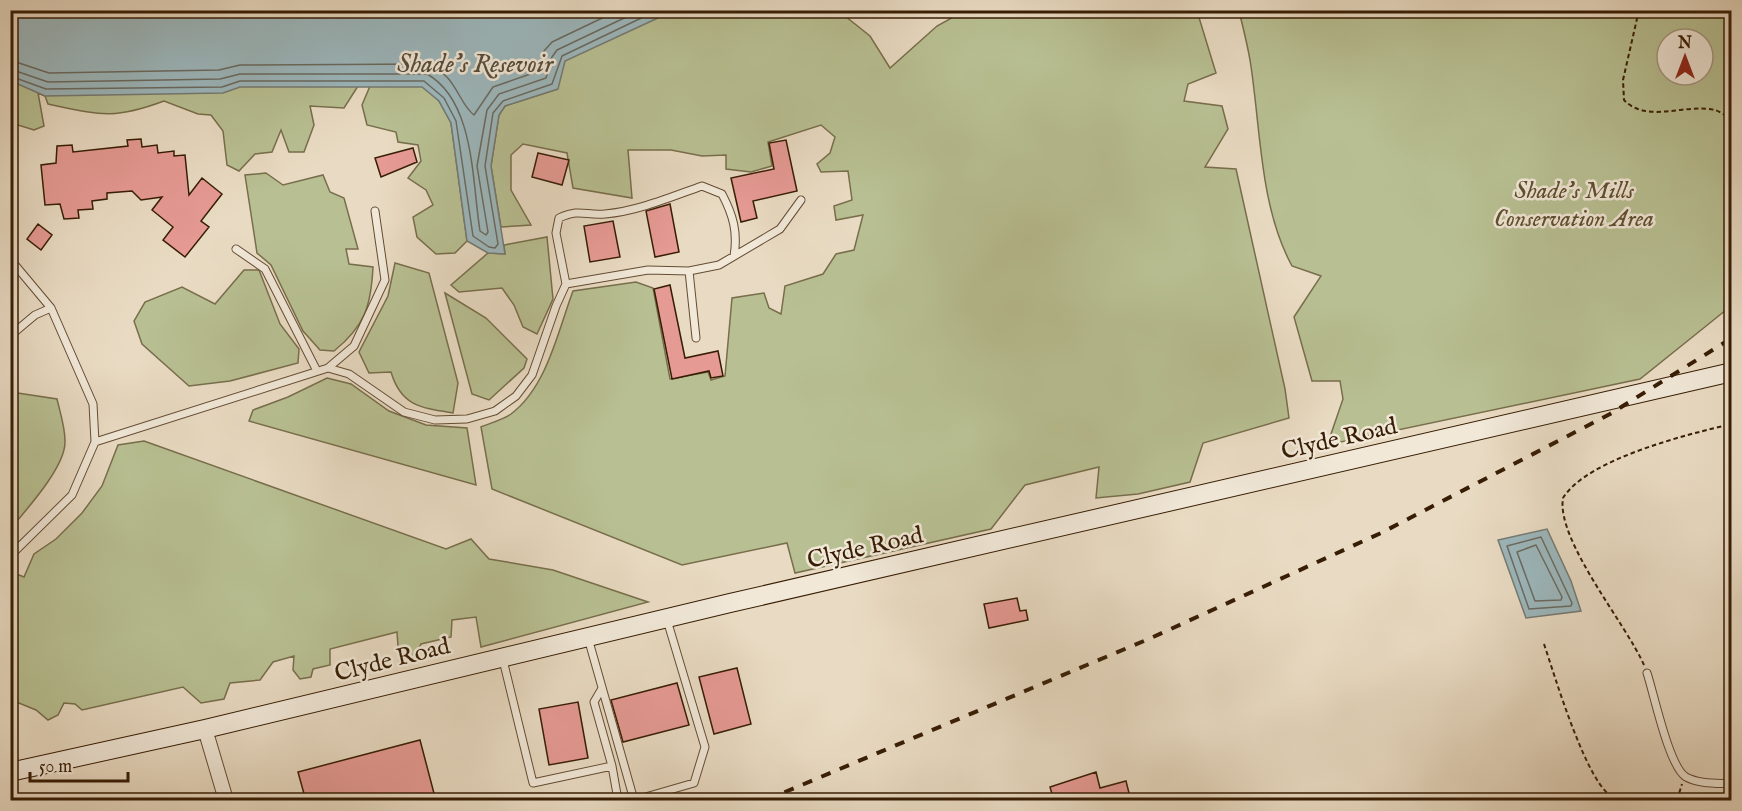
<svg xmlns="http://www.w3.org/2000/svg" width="1742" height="811" font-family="'IM FELL English',serif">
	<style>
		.green { fill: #b8c093; stroke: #786e4c; stroke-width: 1.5; fill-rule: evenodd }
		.water { fill: #9cb8be; stroke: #747a74; stroke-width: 1.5 }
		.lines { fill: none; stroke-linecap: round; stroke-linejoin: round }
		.shore { stroke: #6a6a61; stroke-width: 1.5 }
		.building { fill: #e69a94; stroke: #371d04; stroke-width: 1.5 }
		.lane-casing { stroke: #644c34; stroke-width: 9 }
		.street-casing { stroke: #644c34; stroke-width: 16 }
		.secondary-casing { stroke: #371d04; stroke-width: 20 }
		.path { stroke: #371d04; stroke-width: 2; stroke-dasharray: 4.5 3; stroke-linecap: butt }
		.lane { stroke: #f1e8d8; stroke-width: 7 }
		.street { stroke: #f1e8d8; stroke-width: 14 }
		.secondary { stroke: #f1e8d8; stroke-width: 18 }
		.rail { stroke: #371d04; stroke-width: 4; stroke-dasharray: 10 10; stroke-linecap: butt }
		.labels { text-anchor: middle; stroke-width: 5; stroke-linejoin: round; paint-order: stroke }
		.park-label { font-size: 24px; font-style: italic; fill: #5e4e2f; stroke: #f1e8d8 }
		.street-label { font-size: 24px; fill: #371d04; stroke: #f1e8d8 }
		.water-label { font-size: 26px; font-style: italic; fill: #554c3c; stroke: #f1e8d8 }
	</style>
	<rect width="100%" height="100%" fill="#e9dbc3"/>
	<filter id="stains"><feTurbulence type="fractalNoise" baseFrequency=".00333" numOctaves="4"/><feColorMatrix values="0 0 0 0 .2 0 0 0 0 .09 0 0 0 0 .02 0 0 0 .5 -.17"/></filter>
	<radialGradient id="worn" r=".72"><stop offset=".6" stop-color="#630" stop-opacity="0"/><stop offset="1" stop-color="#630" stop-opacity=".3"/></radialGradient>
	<!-- green -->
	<path class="green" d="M10,11H842L845,16L870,36L890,68L937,26L964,11H1197L1216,73L1188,84L1184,101L1222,106L1228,129L1205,167L1236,169L1285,389L1289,418L1203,443L1190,482L1138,494L1096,498L1099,467L1025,485L991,529L795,573L787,543L682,565L492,489L481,427C490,423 503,420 511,414C547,387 558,331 573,291L636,282L653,288L670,379L708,372L711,380L725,376L732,298L764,293L769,308L781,314L785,286L823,274L836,254L854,250L863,215L836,220L834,206L852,200L848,171L821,172L817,164L830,153L835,137L821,125L768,142L772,166L751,172L726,169V155L702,156L671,150H628L632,198L573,188L567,153L523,144L511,155V190L531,225L501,227L491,166L499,115L505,106L558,89L423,86L439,101L451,123L467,241L455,253L436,254L417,237L413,217L433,205L426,190L408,178L421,161L418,145L398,142L396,132L367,125L362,105L370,86H358L344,108L310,106L314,125L304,152H289L281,130L272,152L255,154L239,171L227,165L223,131L211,115L198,114L164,101C113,120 100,115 48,104L45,96L38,93L44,126L34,130L18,125L11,127Z
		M1239,11H1731V306L1640,379L1336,443L1331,434L1343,399L1340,381H1312L1294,317L1321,276L1292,266C1259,205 1261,128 1250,60C1247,43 1243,27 1239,11ZM1667,39H1703V75H1667Z
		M266,173L283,185L323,175L330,192L344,198L358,249H346L349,264L373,267C371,306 365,326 334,351L320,350L303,331L271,265L257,253L245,175Z
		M547,237L553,299L537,334L523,327L514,305L502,288L459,292L451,285L488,253L505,254L504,245Z
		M395,263L429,273L458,383L453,413C421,408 401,406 391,372L369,373L359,352L388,296Z
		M244,270H259L280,324L299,349L298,363L230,381L189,386L142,344L134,321L145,302L182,287L215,304Z
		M445,293L486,318L527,359L524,368L489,400L472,394Z
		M327,378L351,384L389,411L426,425L467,428L476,485L249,421L253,410L288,397Z
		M11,392L57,399C60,412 65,427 65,441C66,466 27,509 11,528Z
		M144,441L446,549L471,539L489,559L553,570L648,602L481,647L476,617L452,620L451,637L421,644L413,660L399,661L397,632L330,649V665L313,669L311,677L300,679L293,670L294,656L273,662L260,680L230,683L224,699L201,703L183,687L82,710L75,704L64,703L58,715L48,720L36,710L19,703L11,708V578L14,573L24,577L34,554L56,539L82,513L102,486L118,445Z"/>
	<!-- water -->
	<path class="water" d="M10,11L11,10L673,11L565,61L558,89L505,106L499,115L491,166L505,254L488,253L467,241L451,123L439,101L422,87H240L223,93L45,96L11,81Z
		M1547,529L1571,581L1581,611L1526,618L1498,540Z"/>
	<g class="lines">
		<!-- shore -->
		<path class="shore" d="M10,60L49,73L219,70L240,65L425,64C457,73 457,102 474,115L493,87L539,71L544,51L552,42L619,10
			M10,69L48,82L220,79L240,74H427C475,101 472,182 480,231L486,235L488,232L477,166L487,110L499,94L546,78L552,57L557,50L641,10
			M10,76L46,89L222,87L240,81H424L444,98L456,121L473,236L489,247L495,248L498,244L485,166L493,113L503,101L552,84L562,56L658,10
			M1541,537L1572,603L1571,606L1529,609L1507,546Z
			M1536,545L1562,597L1561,600L1535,601L1517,552Z"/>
	</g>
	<!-- building -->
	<path class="building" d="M141,139L142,147L157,145L158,153L174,151V156L185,155L189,195L202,178L222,194L201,221L209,227L185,257L163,240L173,227L152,210L162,197L141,200L132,191L107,193V199L92,201L93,209L78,210L79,218L64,219L60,204L45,205L41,165L56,163L57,146L72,145L73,152L128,146L127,140Z
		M786,140L797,191L753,201L757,218L741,222L731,178L774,169L769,143Z
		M413,148L417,162L381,177L375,158Z
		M538,153L569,160L562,185L532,177Z
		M670,204L679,252L655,257L646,211Z
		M613,221L620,257L590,262L584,226Z
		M38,224L52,235L41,250L27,239Z
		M670,285L685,358L718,351L723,376L711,378L709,371L672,379L654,289Z
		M1017,598L1020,611L1026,610L1028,620L989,628L984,604Z
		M737,668L751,724L714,734L699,677Z
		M677,683L689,725L623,742L611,700Z
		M578,702L588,758L549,765L539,709Z
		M420,740L436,801H306L298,772Z
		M1096,772L1100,788L1126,781L1131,801H1054L1050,787Z"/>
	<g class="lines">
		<!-- lane casing -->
		<g class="lane-casing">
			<path id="lane" d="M236,249L265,269L317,371
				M10,259L51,308L93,404L95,442L72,495L10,556
				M689,271L696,338
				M566,284L648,270L689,271L719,265L780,229L801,200
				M10,336L35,315L51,308
				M328,368L354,346L385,280L375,211
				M95,442L328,368L349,374L404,412L435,420L467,419L495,411L516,396L532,375L556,306L566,284L556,233L559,218C581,208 585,216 605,214C638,211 671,197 702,186L722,194C733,215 738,232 734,256
				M588,638L634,800
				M503,660L533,783L612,766L594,702L601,690
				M1647,673C1654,694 1669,767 1686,777C1699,784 1717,783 1732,784
				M612,766L618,800
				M635,800L694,783L705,747L667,620"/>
		</g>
		<!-- street casing -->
		<g class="street-casing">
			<path id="street" d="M205,729L226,800"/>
		</g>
		<!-- secondary casing -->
		<g class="secondary-casing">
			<path id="secondary" d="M10,772L205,729L730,603L1732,372"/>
		</g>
		<!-- path -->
		<path class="path" d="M1639,10L1623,80L1624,100C1647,124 1685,103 1715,110C1721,112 1727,117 1732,120
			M1544,644C1554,673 1588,790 1615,798C1634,804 1660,795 1679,794
			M1644,665C1626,624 1556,540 1563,498C1587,459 1688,434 1732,424
			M1677,800L1682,784"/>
		<!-- lane -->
		<use href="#lane" class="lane"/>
		<!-- street -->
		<use href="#street" class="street"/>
		<!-- secondary -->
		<use href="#secondary" class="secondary"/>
		<!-- rail -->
		<path class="rail" d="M766,800L1151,638L1381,533L1610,414L1732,338"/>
	</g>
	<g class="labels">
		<!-- park labels -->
		<g class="park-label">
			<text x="1574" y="198">Shade’s Mills<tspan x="1574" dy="28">Conservation Area</tspan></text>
		</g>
		<!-- street labels -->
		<g class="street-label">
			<text transform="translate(1339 438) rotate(-13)" y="8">Clyde Road</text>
			<text transform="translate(865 547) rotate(-13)" y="8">Clyde Road</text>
			<text transform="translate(392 659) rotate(-14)" y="8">Clyde Road</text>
		</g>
		<!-- water labels -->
		<g class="water-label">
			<text x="475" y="72">Shade’s Resevoir</text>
		</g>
	</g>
	<!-- margin -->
	<rect width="1742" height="811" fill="none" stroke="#e9dbc3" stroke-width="36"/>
	<rect x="12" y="12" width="1718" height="787" fill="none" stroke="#371d04" stroke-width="3"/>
	<rect x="18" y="18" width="1706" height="775" fill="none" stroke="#371d04" stroke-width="1.5"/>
	<!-- north arrow -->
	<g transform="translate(1685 57)"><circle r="28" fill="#f1e8d8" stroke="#a79783" stroke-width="1.5"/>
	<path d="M0-4.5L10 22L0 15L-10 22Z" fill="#8f2418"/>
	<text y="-9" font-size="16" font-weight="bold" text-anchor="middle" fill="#371d04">N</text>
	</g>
	<!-- scale -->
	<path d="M30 772v9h98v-9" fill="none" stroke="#371d04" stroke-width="3"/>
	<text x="39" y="772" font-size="18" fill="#371d04" stroke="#f1e8d8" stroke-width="4.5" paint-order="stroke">50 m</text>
	<rect width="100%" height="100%" filter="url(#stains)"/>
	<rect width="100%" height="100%" fill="url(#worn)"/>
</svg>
